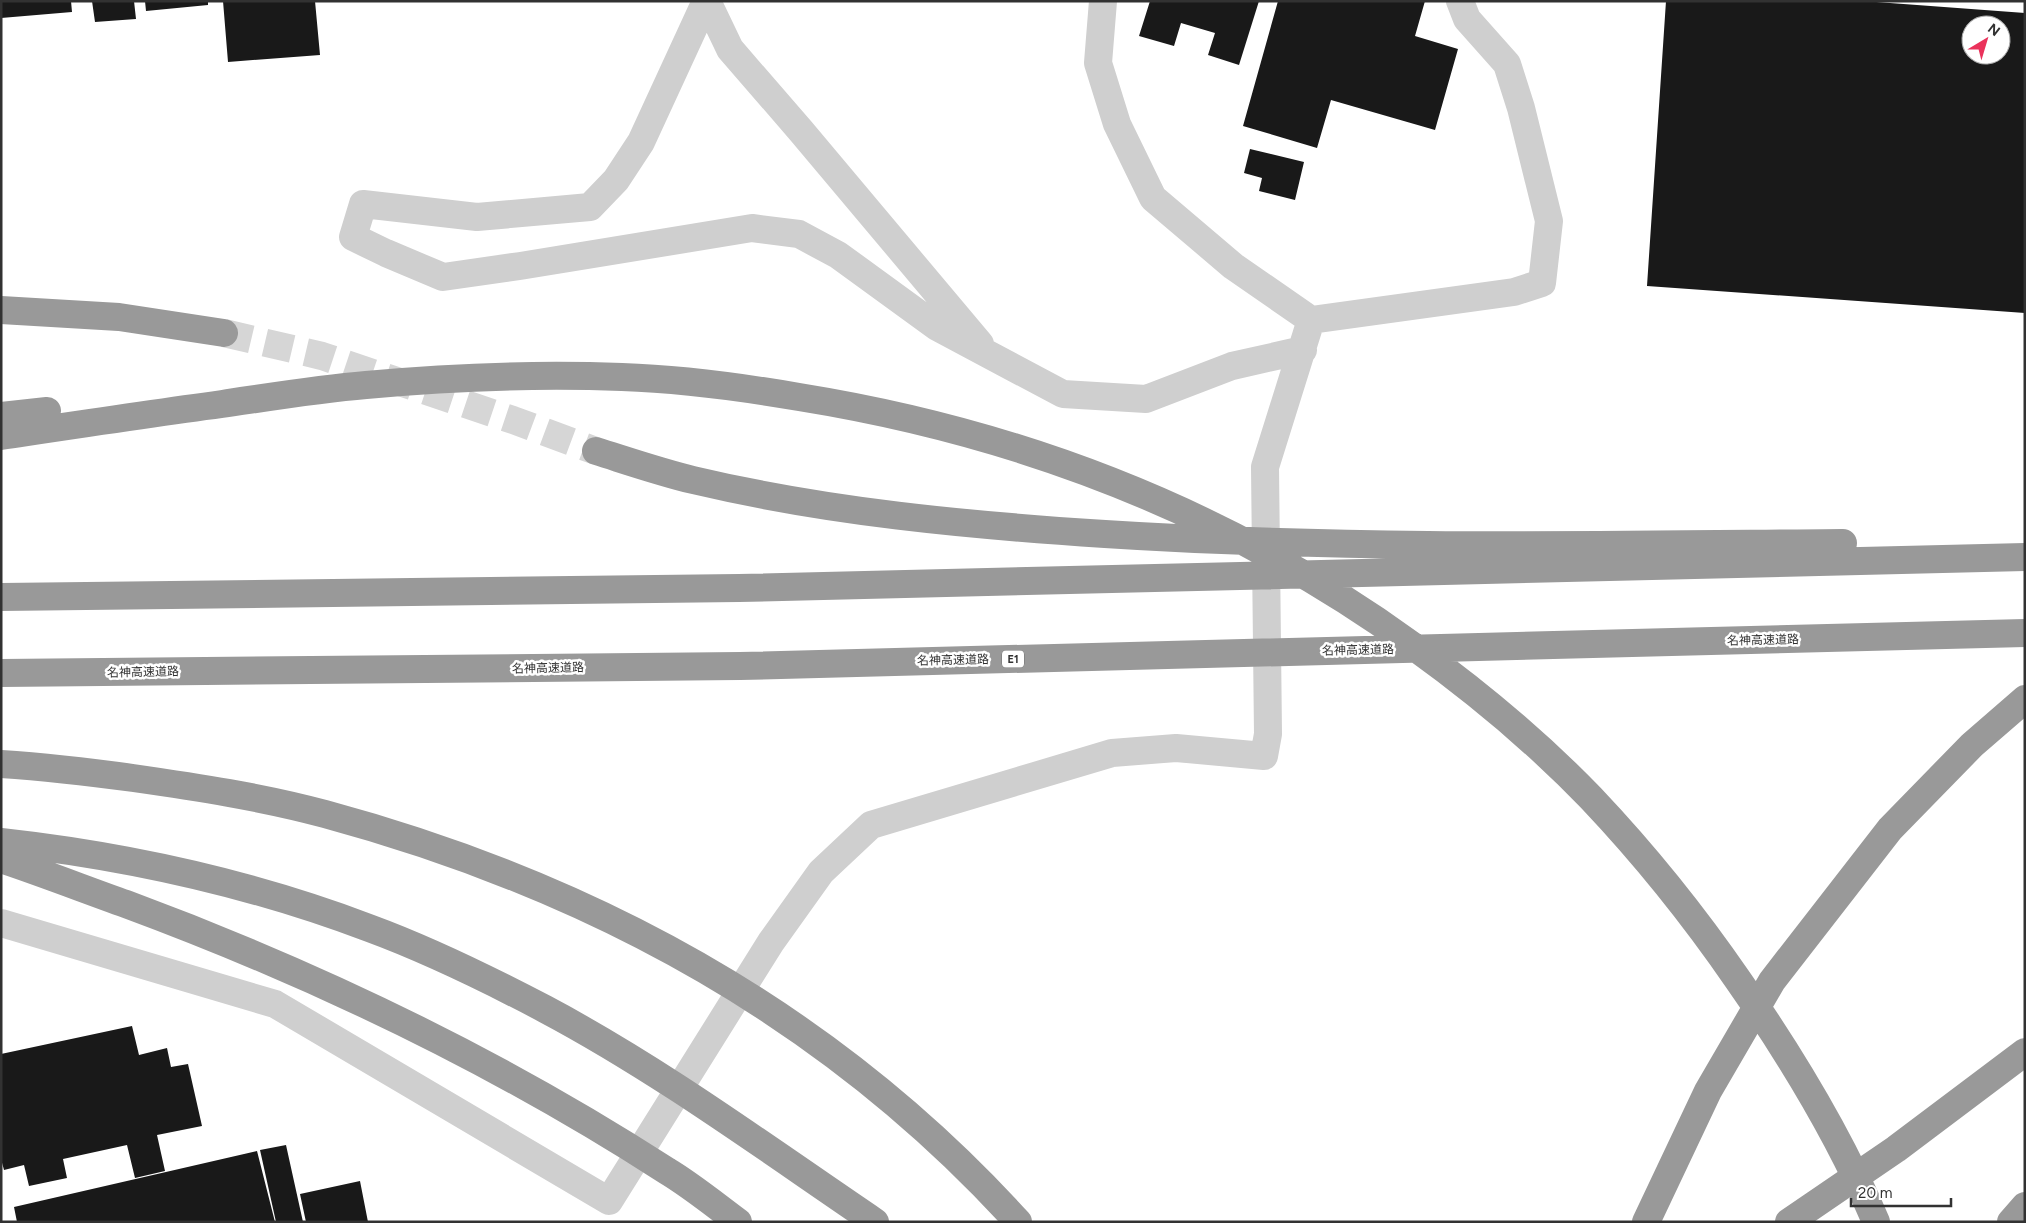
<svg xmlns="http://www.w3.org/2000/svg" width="2026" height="1223" font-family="Figtree,'Noto Sans JP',sans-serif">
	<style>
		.building { fill: #191919; fill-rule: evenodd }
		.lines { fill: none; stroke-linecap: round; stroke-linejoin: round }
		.highway-tunnel { stroke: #d6d6d6; stroke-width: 28; stroke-dasharray: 28 14; stroke-linecap: butt }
		.minor { stroke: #cfcfcf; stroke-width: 28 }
		.highway { stroke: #999; stroke-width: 28 }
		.labels { text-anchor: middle; stroke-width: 5; stroke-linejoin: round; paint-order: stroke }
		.shield { fill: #fff; stroke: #707070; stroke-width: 1 }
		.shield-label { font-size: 11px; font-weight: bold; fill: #323232 }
		.street-label { font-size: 12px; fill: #323232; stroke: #fff }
	</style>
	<rect width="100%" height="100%" fill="#fff"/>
	<!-- building -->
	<path class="building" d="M1,1H71L72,12L1,18Z
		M92,1H134L136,19L95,22Z
		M145,1H208V5L146,11Z
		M223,1H315L320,55L228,62Z
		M1150,1H1259L1239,65L1208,55L1215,33L1181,23L1174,46L1139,36Z
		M1278,1H1425L1415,36L1458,49L1435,130L1331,100L1317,148L1243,126Z
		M1666,1H1863L2025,13V313L1647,286ZM1971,25H2001V55H1971Z
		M1250,149L1304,162L1295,200L1259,191L1262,178L1244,173Z
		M132,1026L139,1055L167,1048L171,1067L188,1064L202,1126L157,1135L165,1171L135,1178L127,1145L63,1159L67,1178L29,1186L24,1165L4,1170L1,1159V1054Z
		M286,1145L303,1222H276L260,1150Z
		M257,1151L275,1222H17L14,1207Z
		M360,1181L368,1222H306L300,1194Z"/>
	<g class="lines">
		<!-- highway-tunnel -->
		<path class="highway-tunnel" d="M224,333L322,356L513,420L596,451"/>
		<!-- minor -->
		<path class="minor" d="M706,1L641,142L616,180L590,207L477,217L363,204L353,237L386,253L443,277L520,266L752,228L799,234L838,255L937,327L1063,394L1146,399L1232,366L1303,350
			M707,1L730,49L801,131L980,344
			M1103,1L1098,63L1117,124L1153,198L1233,266L1311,320L1514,292L1542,283L1549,221L1521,108L1507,64L1467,19L1460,1
			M1,923L275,1004L609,1201L771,942L821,872L871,825L1112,753L1176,748L1264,756L1268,734L1265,467L1311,320"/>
		<!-- highway -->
		<path class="highway" d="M1,310L119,317L224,333
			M1,416L47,411
			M1,436C75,425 148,414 222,404C270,397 318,389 366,385C451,377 537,374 622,377C681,379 741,387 799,397C1023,433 1229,513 1413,646C1477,692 1537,742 1591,798C1645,855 1694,916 1738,980C1791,1056 1840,1136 1876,1222
			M596,451C628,461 660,472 693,480C828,512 967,525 1105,534C1351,550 1597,545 1843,543
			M1,597L739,588L2025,557
			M1,673L740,666L2025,633
			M1,764C45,767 89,772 133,778C196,787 262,797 325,814C591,886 831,1016 1018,1222
			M1,842C127,856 250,883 369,928C429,950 488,979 545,1009C660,1070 767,1149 875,1222
			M1,859C43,873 84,889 126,904C315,974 498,1062 667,1171C692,1186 715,1205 738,1222
			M1646,1222L1708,1091L1772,981L1890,829L1972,745L2025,699
			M1789,1222L1896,1149L2025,1052
			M2011,1222L2025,1206"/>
	</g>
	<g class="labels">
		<!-- shield labels -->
		<rect class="shield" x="1002" y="650.5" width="22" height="17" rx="4"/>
		<g class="shield-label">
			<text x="1013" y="663">E1</text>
		</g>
		<!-- street labels -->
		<g class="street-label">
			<text transform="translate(1763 640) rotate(-1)" y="4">名神高速道路</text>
			<text transform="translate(1358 650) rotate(-1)" y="4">名神高速道路</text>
			<text transform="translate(953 660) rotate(-1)" y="4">名神高速道路</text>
			<text transform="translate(548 668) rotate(-1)" y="4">名神高速道路</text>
			<text transform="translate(143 672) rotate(-1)" y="4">名神高速道路</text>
		</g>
	</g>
	<!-- border -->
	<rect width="2026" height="1223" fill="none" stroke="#323232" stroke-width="5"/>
	<!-- north arrow -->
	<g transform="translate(1986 40) rotate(38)"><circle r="24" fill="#ffffff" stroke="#adadad"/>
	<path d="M0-4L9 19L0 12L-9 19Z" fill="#ea325b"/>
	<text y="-8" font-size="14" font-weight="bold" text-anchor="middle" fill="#323232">N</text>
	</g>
	<!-- scale -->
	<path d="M1851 1198v8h100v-8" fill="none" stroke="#323232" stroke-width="2.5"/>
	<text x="1858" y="1198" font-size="15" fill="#323232" stroke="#ffffff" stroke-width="4" paint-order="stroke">20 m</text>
</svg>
